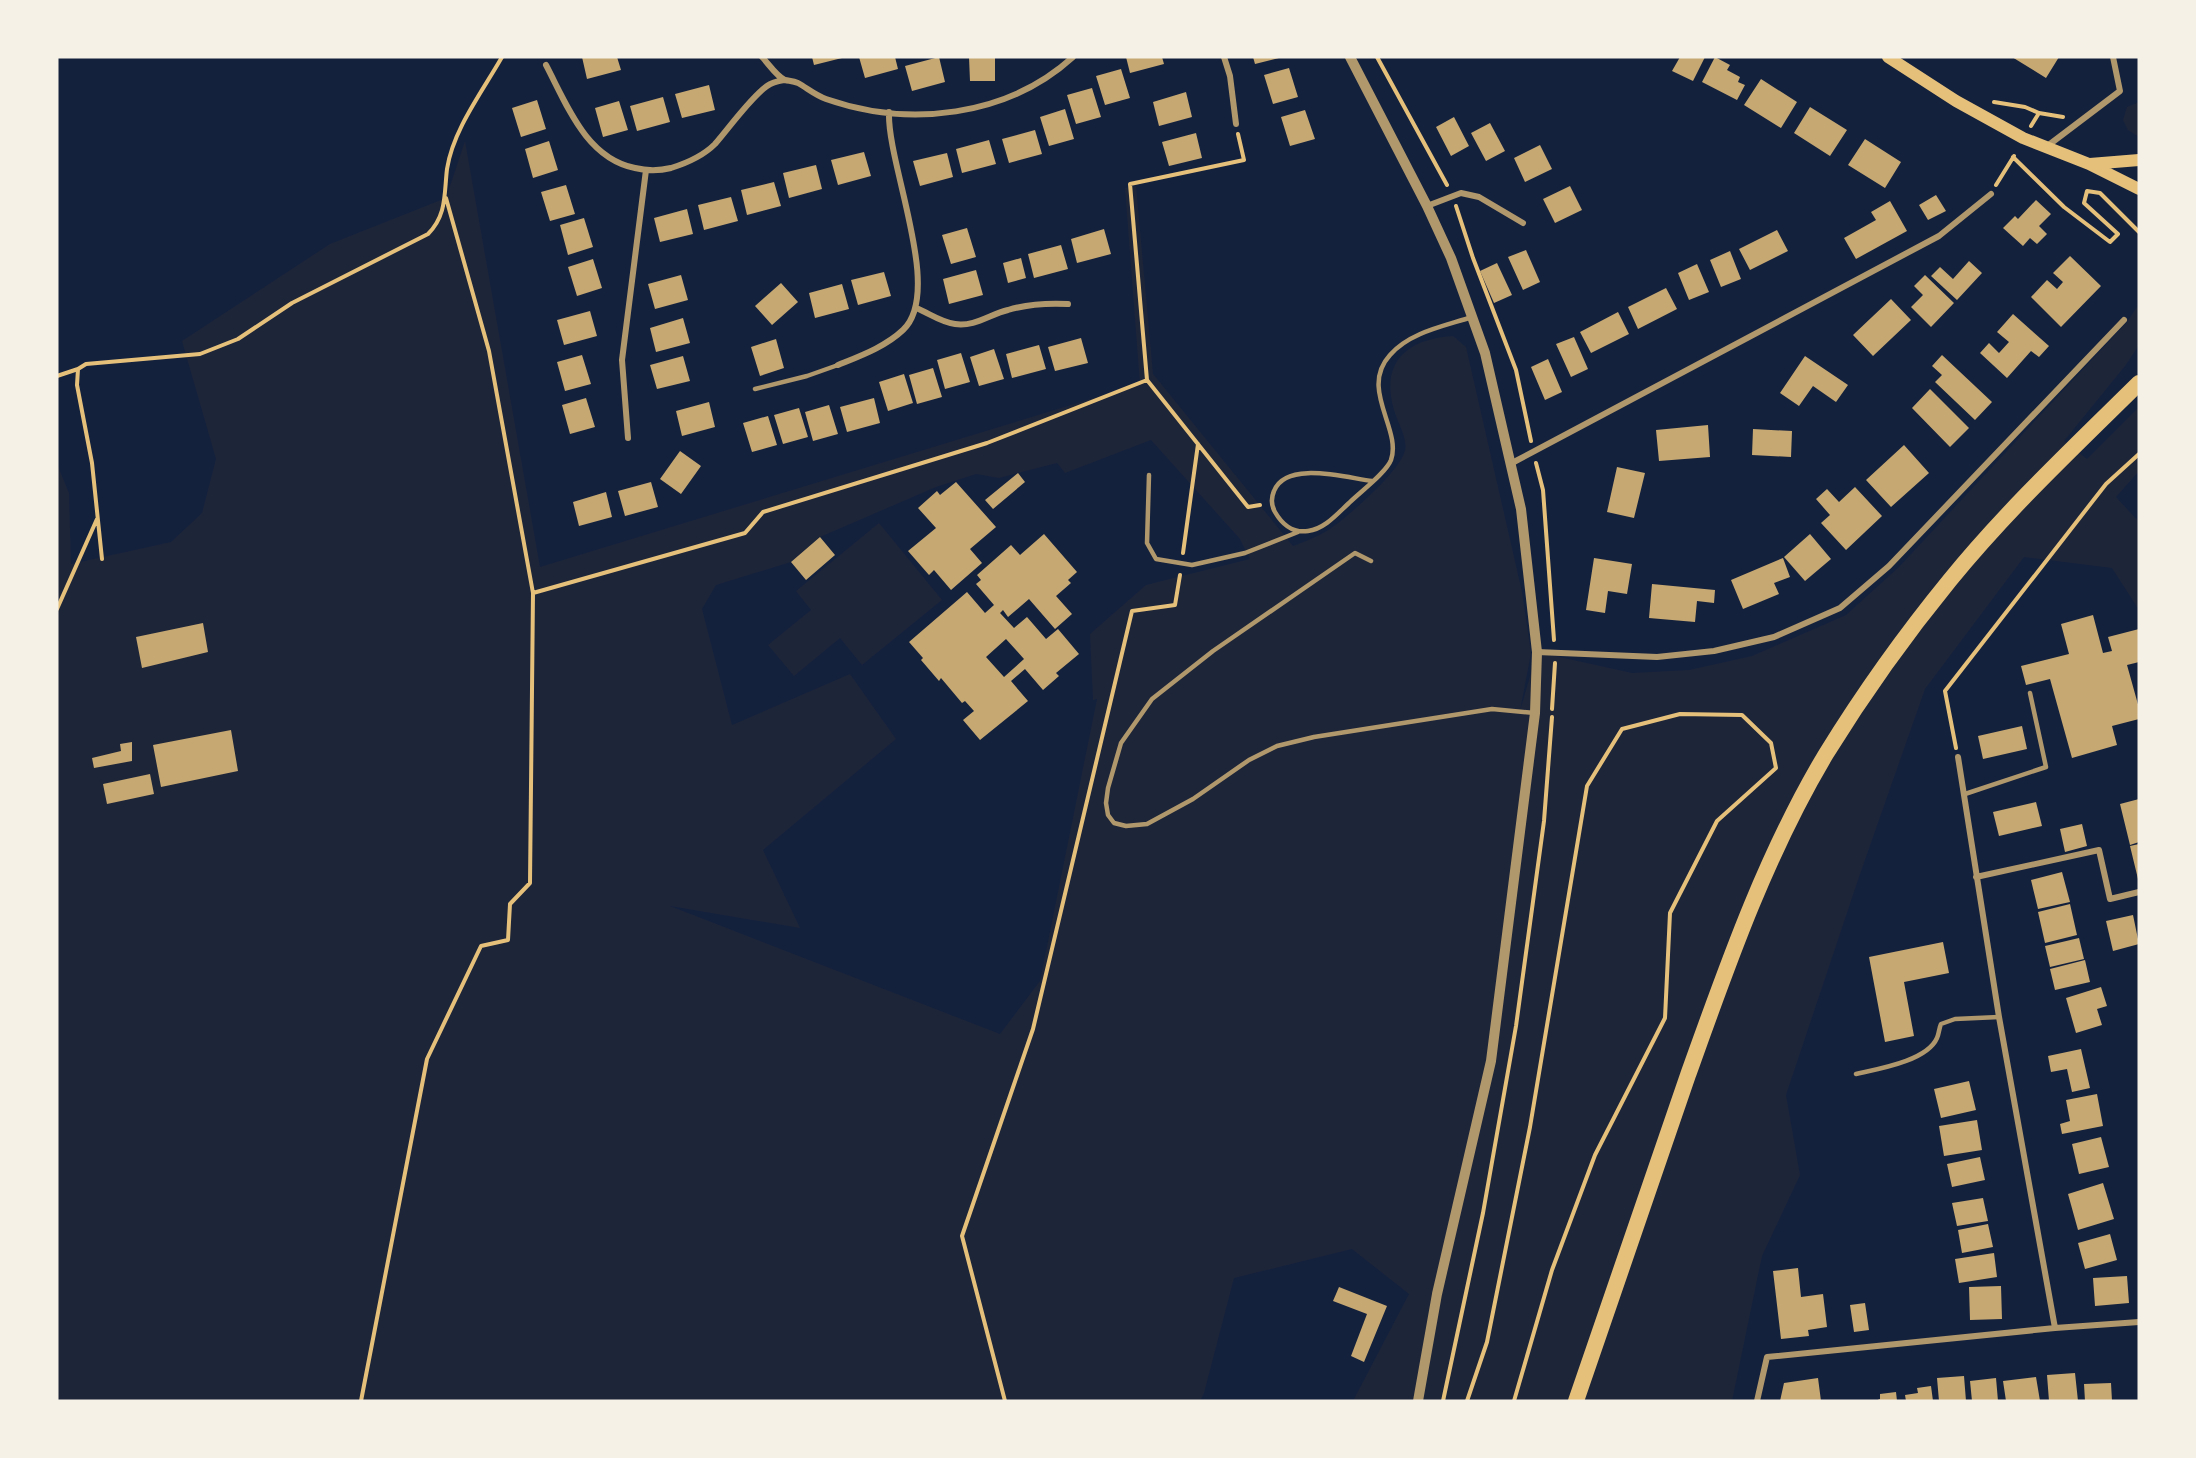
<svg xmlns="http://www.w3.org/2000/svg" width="2196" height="1458" font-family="'Sofia Sans Condensed',sans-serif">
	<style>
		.green { fill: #1d2539; fill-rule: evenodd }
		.building { fill: #c6a872; fill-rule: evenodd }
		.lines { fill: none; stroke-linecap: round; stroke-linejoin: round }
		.path { stroke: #e5c07b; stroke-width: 4 }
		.service { stroke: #b1986c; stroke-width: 4.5 }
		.minor { stroke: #b1986c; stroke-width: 6 }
		.tertiary { stroke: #b1986c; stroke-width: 10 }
		.secondary { stroke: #e5c07b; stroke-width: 12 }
		.trunk { stroke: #e5c07b; stroke-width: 16 }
	</style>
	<rect width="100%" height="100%" fill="#14213d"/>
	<!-- green -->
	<path class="green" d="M2139,102V137L2128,130L2123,120L2127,107Z
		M465,141L540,567L1140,384L1125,188L1136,186L1153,374L1293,546C1307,541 1322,535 1334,526C1352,513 1401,470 1405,450C1408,439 1397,421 1394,410C1380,362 1407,339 1453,336L1466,347L1522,592L1531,653L1520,711L1537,652L1632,673L1689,670L1752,656L1846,615L1899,567L2127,322L2139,304V345L2125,366L2064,441L2087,459L2139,407V471L2116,497L2139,522V610L2112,568L2024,557L1925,689L1859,877L1786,1095L1800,1175L1762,1256L1732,1401H1353L1409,1294L1352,1249L1234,1278L1204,1393L1200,1401H57V464L69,493L71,564L171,542L202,513L216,459L182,341L330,244L446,198ZM1151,440L1240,539L1250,559L1146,585L1090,634L1093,700L1097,699L1040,981L1000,1034L670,906L800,928L763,850L896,739L850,674L732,725L702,609L716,585L791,562L820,537L936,487L976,474L999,478L1057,463L1065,473Z
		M879,523L942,600L862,665L840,638L794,676L768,645L811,610L796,591Z"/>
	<!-- building -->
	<path class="building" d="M582,57H617L621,70L587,79Z
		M812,57H842V58L814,65Z
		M859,57H895L898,69L865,78Z
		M939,57L945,82L912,91L905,66Z
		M969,57H995V81H970Z
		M1126,57H1162L1164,64L1130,73Z
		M1253,57H1279V58L1255,64Z
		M1680,57H1705L1693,81L1672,71Z
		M1715,57L1730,65L1727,70L1740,77L1738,82L1745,85L1737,100L1702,82Z
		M2012,57H2059L2046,78Z
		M1289,68L1298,97L1273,104L1264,75Z
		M1121,69L1130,98L1105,105L1096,76Z
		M1761,79L1797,102L1781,128L1744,105Z
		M709,85L715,110L682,118L675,94Z
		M1092,88L1101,117L1076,124L1067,95Z
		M1186,92L1192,117L1159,126L1153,102Z
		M663,97L670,122L637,131L630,106Z
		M537,100L546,129L521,137L512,108Z
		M619,101L628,130L603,137L595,108Z
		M1810,107L1847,130L1830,156L1794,133Z
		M1065,109L1074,139L1049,146L1040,117Z
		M1305,110L1315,139L1290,146L1281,117Z
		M1454,117L1469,146L1451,156L1436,127Z
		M1490,123L1505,151L1486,161L1471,133Z
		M1035,130L1042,154L1009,163L1002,139Z
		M1196,133L1202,158L1169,166L1162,142Z
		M1865,139L1901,162L1885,188L1848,165Z
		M989,140L996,164L962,173L956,149Z
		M549,141L558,170L533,178L525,149Z
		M1540,145L1552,169L1525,182L1514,158Z
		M864,152L871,176L838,185L831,160Z
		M947,153L953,177L920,186L913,161Z
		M816,165L822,189L789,198L783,173Z
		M774,182L781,206L747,215L741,190Z
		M566,185L575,214L550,221L541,192Z
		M1570,186L1582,210L1555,223L1543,199Z
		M1936,195L1946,211L1928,220L1919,205Z
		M731,197L738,221L704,230L698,205Z
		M2036,200L2051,214L2039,226L2047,234L2037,244L2030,238L2023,246L2003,228L2015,216L2018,219Z
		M1890,201L1907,231L1856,259L1844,238L1876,220L1871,212Z
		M687,209L693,234L660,242L654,218Z
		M584,218L593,247L568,255L560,225Z
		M967,228L976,257L951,264L942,235Z
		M1104,229L1111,254L1077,263L1071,239Z
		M1777,230L1788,251L1750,270L1739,249Z
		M1061,245L1068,269L1034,278L1028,254Z
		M1526,250L1540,282L1523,290L1508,257Z
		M1730,251L1741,279L1721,287L1710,260Z
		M2070,256L2101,286L2061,327L2031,297L2047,280L2057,289L2063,282L2053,273Z
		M1021,258L1026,278L1008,283L1003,263Z
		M593,259L602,288L577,296L568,267Z
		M1969,261L1982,273L1957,300L1931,276L1940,267L1953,279Z
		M1497,263L1512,295L1494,303L1480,271Z
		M1697,264L1709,292L1689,300L1678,273Z
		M976,270L983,295L949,304L943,279Z
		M884,272L891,296L858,305L851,280Z
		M681,275L688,300L655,309L648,284Z
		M1925,275L1954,303L1931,327L1911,307L1923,295L1914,286Z
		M781,283L798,302L772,325L755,306Z
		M842,284L849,309L815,318L809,293Z
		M1666,288L1677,309L1638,329L1628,307Z
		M1891,299L1911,320L1873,356L1853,335Z
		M590,311L597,336L564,345L557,320Z
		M1618,312L1629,334L1591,353L1580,332Z
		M2013,314L2049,346L2039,357L2031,351L2007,378L1980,353L1989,343L1999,353L2009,342L1997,332Z
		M683,318L690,343L656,352L650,328Z
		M1574,337L1588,369L1571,377L1556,344Z
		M1081,338L1088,363L1055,371L1048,347Z
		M776,339L784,368L760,376L751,347Z
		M1039,345L1046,369L1012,378L1006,354Z
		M994,349L1004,379L979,386L970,357Z
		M961,353L970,382L945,389L937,360Z
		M582,355L591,384L565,391L557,362Z
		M1942,355L1992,402L1975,420L1935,382L1942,375L1932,366Z
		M683,356L690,381L657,389L650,365Z
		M1805,356L1848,385L1836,402L1813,386L1799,406L1780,393Z
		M1548,359L1562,392L1545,400L1531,367Z
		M933,368L942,397L917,404L909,375Z
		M904,374L913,403L888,411L879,382Z
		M1930,389L1969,428L1950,447L1912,408Z
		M586,398L595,427L570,434L562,405Z
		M874,398L880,423L847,432L840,407Z
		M709,402L715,427L682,436L676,411Z
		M829,405L838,434L813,441L805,412Z
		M799,408L808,437L783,444L774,415Z
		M768,416L777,445L752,452L743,423Z
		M1708,425L1710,457L1659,461L1656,430Z
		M1753,429L1792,431L1791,457L1752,455Z
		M1904,445L1929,473L1891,507L1866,480Z
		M680,451L701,466L681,494L660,479Z
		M1617,467L1645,473L1634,518L1607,512Z
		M1018,473L1025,482L993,509L985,500Z
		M651,482L658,507L625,516L618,491Z
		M956,482L996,527L970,549L982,563L951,590L934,570L929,575L908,551L936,528L918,508L937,491L940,495Z
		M1855,487L1882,516L1846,550L1821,523L1830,515L1816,499L1827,489L1839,502Z
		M606,492L612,517L579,526L573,502Z
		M1044,534L1077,572L1068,580L1071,583L1056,596L1072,614L1055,629L1029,599L1008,617L1003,610L1000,613L1014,628L1027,617L1046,639L1058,629L1079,654L1056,673L1059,676L1043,690L1025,669L1011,681L1028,701L980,740L963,720L974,711L965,701L962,703L941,678L939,681L921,660L923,658L909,642L967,592L985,613L994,605L976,584L981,580L977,575L1011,545L1020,555ZM1006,639L1024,659L1004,677L986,657Z
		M1810,534L1831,559L1805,581L1784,557Z
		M820,537L835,555L806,580L791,562Z
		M1594,558L1632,564L1627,594L1608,591L1605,613L1586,610Z
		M1783,558L1790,577L1774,583L1779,594L1743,609L1731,580Z
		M1652,584L1715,590L1714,603L1697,601L1695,622L1649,618Z
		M2093,615L2103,653L2112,651L2108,637L2139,629V662L2127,665L2139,708V719L2112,726L2117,745L2072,758L2050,679L2026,685L2021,666L2069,654L2061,624Z
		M203,623L208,652L142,668L136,637Z
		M2022,726L2027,749L1983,759L1978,736Z
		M231,730L238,771L161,787L153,745Z
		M132,742V761L94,768L92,758L121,751L120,744Z
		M150,774L154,794L107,804L103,784Z
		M2139,799V842L2130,845L2120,804Z
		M2036,802L2042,826L1999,836L1993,812Z
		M2082,824L2087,846L2065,852L2060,829Z
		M2139,844V879H2138L2130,846Z
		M2062,872L2070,902L2038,909L2031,880Z
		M2070,904L2077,935L2045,943L2038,912Z
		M2133,915L2139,944L2113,951L2106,921Z
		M2079,938L2084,959L2050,967L2045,946Z
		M1943,942L1949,973L1904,982L1914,1036L1885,1042L1869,957Z
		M2085,960L2090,982L2055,990L2050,969Z
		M2101,987L2107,1006L2097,1009L2102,1025L2076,1033L2066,998Z
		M2081,1049L2090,1088L2072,1092L2067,1069L2051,1072L2048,1056Z
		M1969,1081L1976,1110L1941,1118L1934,1089Z
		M2097,1094L2103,1126L2062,1134L2060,1124L2070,1121L2066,1100Z
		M1977,1120L1982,1150L1944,1156L1939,1126Z
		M2101,1137L2109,1167L2079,1174L2072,1144Z
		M1980,1157L1985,1180L1952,1187L1947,1164Z
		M2103,1183L2114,1219L2078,1230L2068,1194Z
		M1983,1198L1988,1221L1957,1226L1952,1203Z
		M1988,1224L1993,1247L1962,1253L1958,1230Z
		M2110,1234L2117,1260L2085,1269L2078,1243Z
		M1994,1253L1997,1277L1959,1283L1955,1259Z
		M1798,1268L1801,1297L1823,1294L1827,1327L1808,1330L1809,1336L1781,1339L1773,1271Z
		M2127,1276L2129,1303L2095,1306L2093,1278Z
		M2001,1286L2002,1319L1970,1320L1969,1287Z
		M1339,1287L1387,1306L1364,1362L1351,1356L1367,1314L1333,1301Z
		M1865,1303L1869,1330L1854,1332L1850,1305Z
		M2075,1373L2078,1401H2049L2047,1375Z
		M1964,1376L1966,1401H1939L1937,1378Z
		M2036,1377L2040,1401H2006L2003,1381Z
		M1818,1378L1821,1401H1780L1784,1383Z
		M1996,1378L1998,1401H1972L1970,1381Z
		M2111,1383L2112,1401H2085L2084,1384Z
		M1931,1386L1933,1401H1906L1905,1395L1918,1393L1917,1388Z
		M1896,1392L1897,1401H1875L1880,1399V1394Z"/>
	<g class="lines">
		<!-- path -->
		<path class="path" d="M1377,57L1447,185
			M1994,102L2025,107L2039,113L2031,126
			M2039,113L2063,117
			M1238,134L1244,160L1130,184L1147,380L1248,507L1260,505
			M2013,157L2064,207L2110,242L2118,234L2084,203L2087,191L2100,193L2139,232
			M1996,185L2014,156
			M1456,206L1473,258L1516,370L1531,441
			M57,376L78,369
			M1536,463L1543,490L1554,640
			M1183,553L1198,444
			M102,559L92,463L77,385L78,369L86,364L200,354L238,339L292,303L428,234C447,215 444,194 447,169C453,130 482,92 502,57
			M533,593L745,533L763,512L987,443L1147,380
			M57,609L97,519
			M1552,709L1555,663
			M1956,748L1945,691L2106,484L2139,454
			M361,1401L427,1059L481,946L508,940L510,904L530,883L533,593L489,351L446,198
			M1005,1401L962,1236L1033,1029L1132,611L1175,605L1180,575
			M1443,1401L1483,1213L1516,1026L1544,821L1552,717
			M1467,1401L1487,1342L1530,1127L1587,786L1622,729L1680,714L1742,715L1771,743L1776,768L1717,821L1670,913L1665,1018L1595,1155L1552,1270L1514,1401"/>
		<!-- service -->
		<path class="service" d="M755,389L807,376L838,365
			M1149,475L1147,543L1156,559L1192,565L1245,553L1298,532
			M1372,481C1347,478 1286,460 1274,491C1271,498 1271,505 1275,512C1283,526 1294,533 1308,531C1325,529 1338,513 1349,503C1360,492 1386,473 1391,460C1402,429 1359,389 1390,355C1410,332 1445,326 1472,317
			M1371,561L1355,553L1213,651L1152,699L1121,743L1108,788L1106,803L1108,815L1114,823L1126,826L1147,824L1193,799L1249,760L1277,746L1314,737L1492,709L1535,713
			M1965,794L2046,767L2030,693
			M1856,1074C1878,1069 1927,1061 1937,1038C1939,1034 1939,1028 1941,1024L1955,1019L1999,1017"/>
		<!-- minor -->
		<path class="minor" d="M762,57C768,63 777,77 785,80C789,81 793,81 798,83C807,88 815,95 826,99C909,128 1007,117 1073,57
			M1224,57L1230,76L1236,124
			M546,65C567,105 586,158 635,168C647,171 659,171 671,168C687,163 703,156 715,144C729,128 751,97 767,86C771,83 778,81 784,80
			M2046,147L2120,91L2113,57
			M1427,206L1461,193L1479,197L1523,223
			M916,308C929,313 940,322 955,324C975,327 990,314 1008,310C1028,304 1048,303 1068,304
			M838,365C860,356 885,347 903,330C944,292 887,165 889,112
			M628,438L622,360L646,170
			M1512,463L1939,236L1991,194
			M1537,652L1657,657L1714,651L1774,637L1840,608L1889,566L2124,320
			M1958,757L1999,1017L2055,1328
			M1976,877L2099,850L2110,899L2139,892
			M1757,1401L1767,1357L2055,1328L2139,1322"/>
		<!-- tertiary -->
		<path class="tertiary" d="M1350,57L1427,206L1451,258L1485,353L1521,509L1537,652L1535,713L1491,1061L1437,1294L1418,1401"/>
		<!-- secondary -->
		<path class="secondary" d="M1888,57L1956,101L2023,138L2089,164L2139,189
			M2090,164L2139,160"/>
		<!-- trunk -->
		<path class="trunk" d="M1576,1401C1614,1293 1650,1184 1688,1075C1727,966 1766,854 1826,754C1863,694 1905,635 1950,580C2007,510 2074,447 2139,383"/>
	</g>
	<!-- border -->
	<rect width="2196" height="1458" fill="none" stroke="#f6f1e7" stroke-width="117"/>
</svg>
